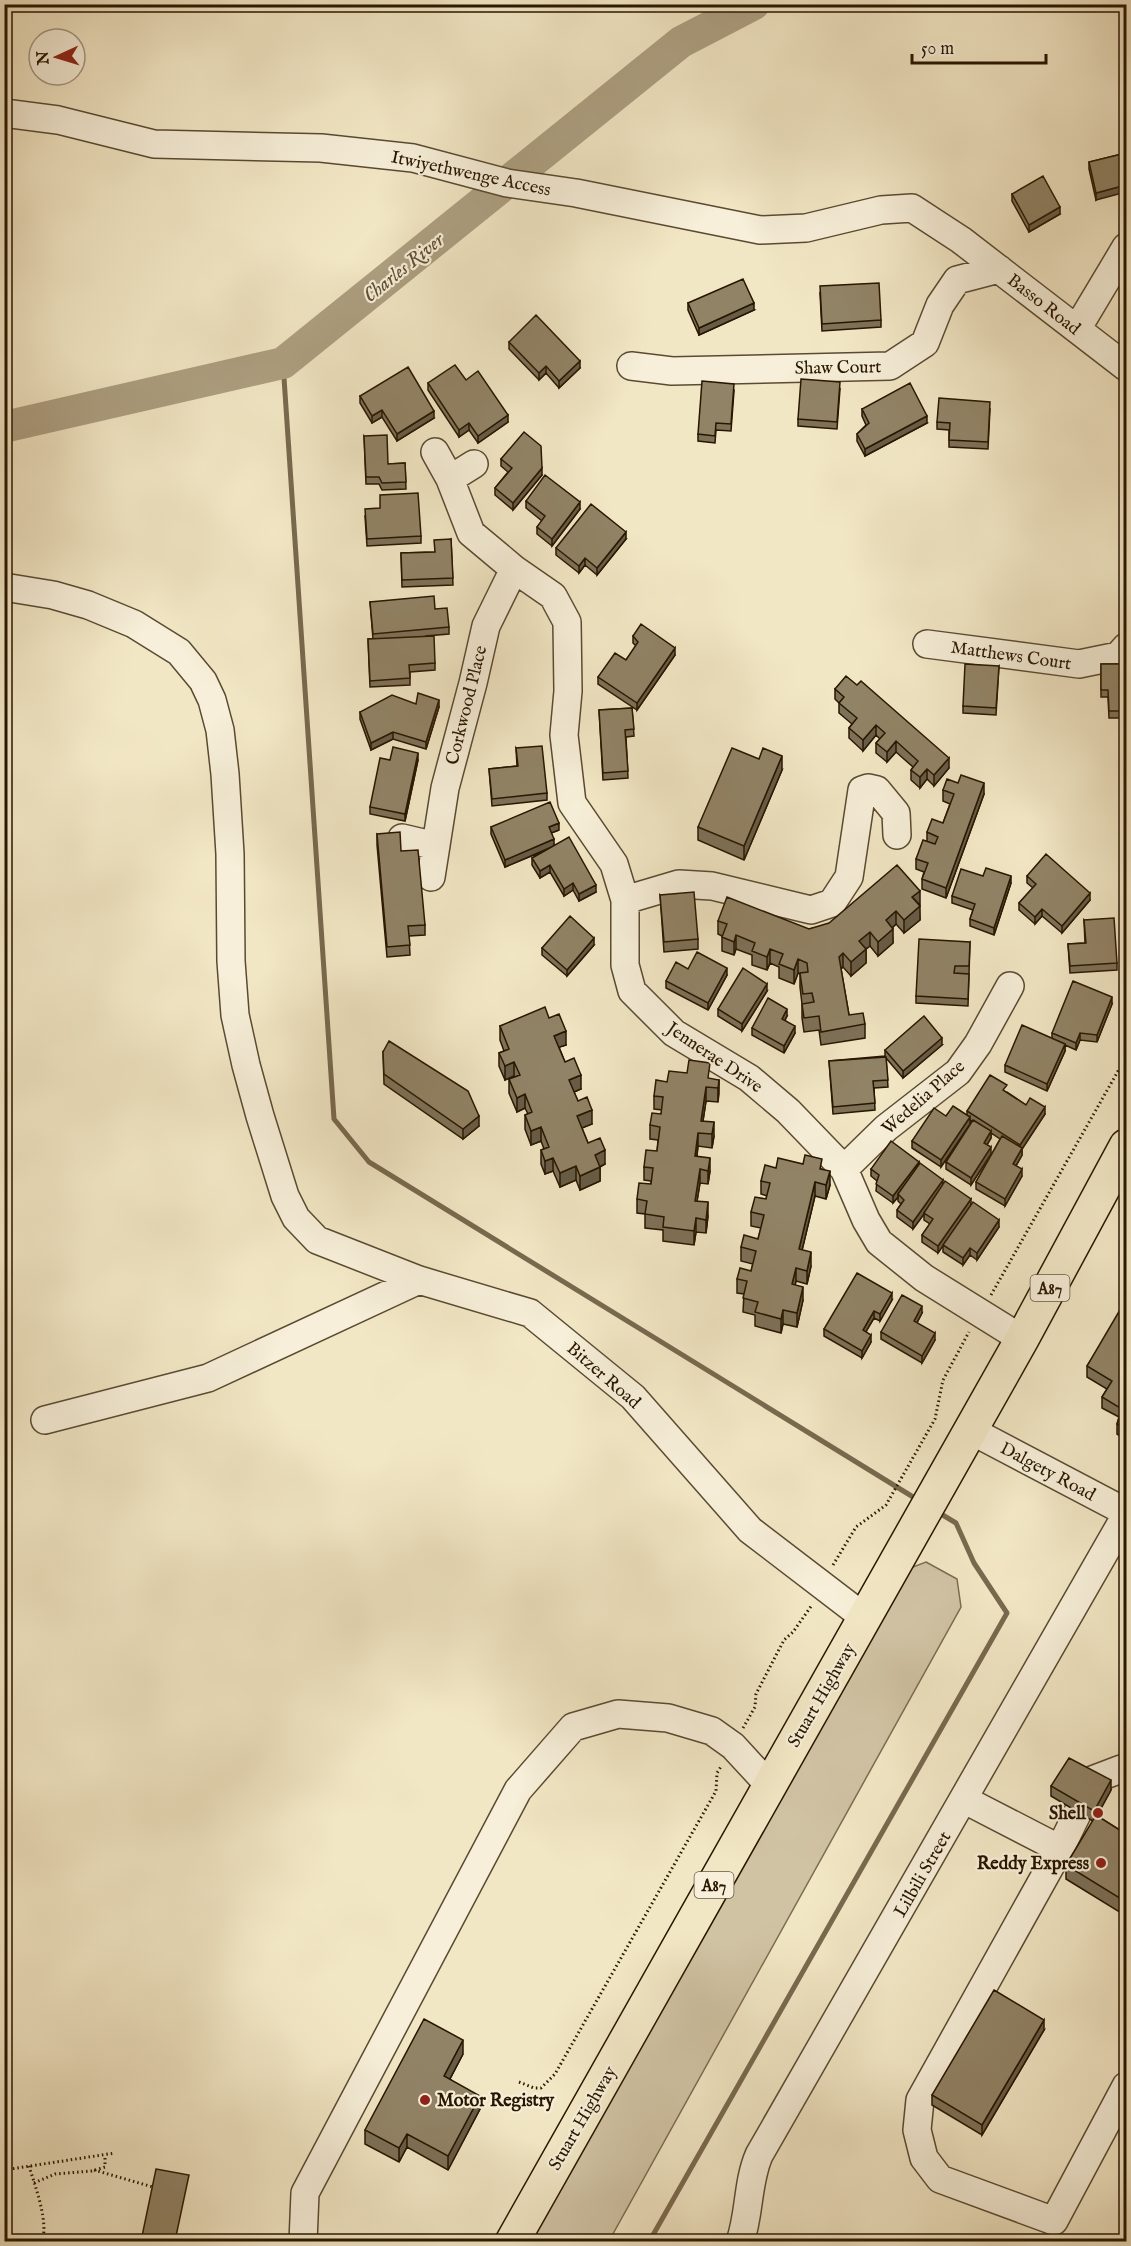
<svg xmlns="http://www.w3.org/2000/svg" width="1131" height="2246" font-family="'IM FELL English',serif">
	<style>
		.green { fill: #d0c3a4; stroke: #7c6c52; stroke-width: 1.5 }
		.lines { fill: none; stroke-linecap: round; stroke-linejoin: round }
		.stream { stroke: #78694e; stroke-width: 5 }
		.river { stroke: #ada082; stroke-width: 32 }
		.minor-casing { stroke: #5a4a31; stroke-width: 30 }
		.highway-casing { stroke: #281600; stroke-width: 36 }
		.path { stroke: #281600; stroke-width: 3; stroke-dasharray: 1.5 3; stroke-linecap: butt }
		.minor { stroke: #f7efd9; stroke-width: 27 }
		.highway { stroke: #f2e7c5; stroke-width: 33 }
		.wall { fill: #7d7158; stroke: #281600; stroke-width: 1.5 }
		.shaded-wall { fill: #665c47; stroke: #281600; stroke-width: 1.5 }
		.building { fill: #918366; stroke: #281600; stroke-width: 1.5 }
		.poi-dot { fill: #8f2418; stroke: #f7efd9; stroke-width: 2 }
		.labels { text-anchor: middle; stroke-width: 4.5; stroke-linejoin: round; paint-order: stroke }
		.shield { fill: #f7efd9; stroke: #665741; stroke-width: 1.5 }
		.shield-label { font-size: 16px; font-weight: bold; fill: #281600 }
		.street-label { font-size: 18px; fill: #281600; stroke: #f7efd9 }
		.poi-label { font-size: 18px; font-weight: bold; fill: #281600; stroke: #f7efd9; text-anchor: end }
		.water-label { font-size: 20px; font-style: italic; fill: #5d4d34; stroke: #f7efd9 }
	</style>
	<rect width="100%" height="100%" fill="#f2e7c5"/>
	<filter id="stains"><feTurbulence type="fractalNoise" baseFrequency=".00333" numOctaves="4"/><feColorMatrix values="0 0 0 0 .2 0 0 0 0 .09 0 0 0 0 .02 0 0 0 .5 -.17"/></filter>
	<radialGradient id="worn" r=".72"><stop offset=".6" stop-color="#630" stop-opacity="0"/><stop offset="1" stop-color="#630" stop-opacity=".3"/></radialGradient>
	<!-- green -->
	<path class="green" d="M926,1562L957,1579L961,1607L609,2241L512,2242L889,1576Z"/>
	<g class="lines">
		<!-- stream -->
		<path class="stream" d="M283,363L334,1119L369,1162L918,1500
			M649,2242L1007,1613L974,1563L956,1523L936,1511"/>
		<!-- river -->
		<path class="river" d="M4,427L283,363L681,42L754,4"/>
		<!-- minor casing -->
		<g class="minor-casing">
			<path id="minor" d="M4,113L58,120L154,144L321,148L413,158L507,183L576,193L760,230L806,228L881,210L912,208L961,240L1126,367
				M1077,329L1126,247
				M631,366L672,371L890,366L925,343L940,305L957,280L999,269
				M435,452L450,479L471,533L514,569L553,596L567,622L568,691L564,735L572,803L614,864L625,900V965L632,991L674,1033L749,1078L788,1111L844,1169L866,1220L879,1242L924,1278L1022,1339
				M450,479L474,464
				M4,587L53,595L88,605L134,624L179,652L203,681L212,700L220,730L225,774L230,854L231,961L235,1015L246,1065L260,1116L285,1196L296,1218L317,1240L419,1280L530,1313L633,1397L750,1530L865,1618
				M927,644L1079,664L1118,656L1126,647
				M402,838L436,846
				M431,877L445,788L473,683L486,626L514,569
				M625,900L679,884L712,886L811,910L832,903L849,877L862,790L868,788L877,790L896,813L897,835
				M844,1169L886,1128L958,1072L978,1044L1010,986
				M45,1420L208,1378L419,1280
				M970,1430L1126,1512
				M1092,1780L1121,1769
				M965,1800L1060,1849
				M1078,1812L1060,1849L920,2100L917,2130L924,2158L940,2179L1054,2221L1126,2086
				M303,2242L305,2193L518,1790L573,1727L618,1714L668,1718L712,1731L733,1746L770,1786
				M740,2242C750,2213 747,2183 759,2155L1126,1515"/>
		</g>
		<!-- highway casing -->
		<g class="highway-casing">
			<path id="highway" d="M512,2242L1022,1339L1126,1146"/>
		</g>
		<!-- path -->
		<path class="path" d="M991,1295L1126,1057
			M833,1565L856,1527L886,1505L935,1419L943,1380L969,1332
			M743,1728L755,1707L756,1694L784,1640L793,1632L812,1605
			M519,2082L534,2088H541L555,2074L716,1791L717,1773L722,1765
			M29,2166C35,2186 49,2222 42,2242
			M4,2170L115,2153
			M94,2170L153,2187
			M34,2183L55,2174L92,2171L105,2167V2156"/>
		<!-- minor -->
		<use href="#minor" class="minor"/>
		<!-- highway -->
		<use href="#highway" class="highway"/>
	</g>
	<!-- wall -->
	<path class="wall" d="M1126,153L1096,200L1089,169V162Z
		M1012,194L1060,214L1029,232L1012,201Z
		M820,293L881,320V327L822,331Z
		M688,303L754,310L699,335L688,310Z
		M509,342L580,368L559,388L546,373L539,380L509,349Z
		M466,380L508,422L478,443L469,430L459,437L428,390V383Z
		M840,389L837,429L798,426V419Z
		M734,391L731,431L716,430L715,443L698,441V434Z
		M360,396L434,418L397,441L382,417L372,423L360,403Z
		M862,409L927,423L865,456L857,441V434L866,425L862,416Z
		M990,409L988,449L949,447V430L937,429V422Z
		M364,436L388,464L405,463L406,489L382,490L379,484H366Z
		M501,459L542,475L513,510L495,495V488L508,472L501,466Z
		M526,501L580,509L552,546L537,534V527L542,521L526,508Z
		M365,516L421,536V543L367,546Z
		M451,539L453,585L402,587L401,553L435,552Z
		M626,539L597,575L585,565L579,573L556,555V548Z
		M370,602L435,609L449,627V634L426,636L435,663V670L410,672V685L370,687L368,639H373Z
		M633,636L675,655L637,710L598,684V677L626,660L636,646L633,643Z
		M1101,664H1126V718H1109L1108,697H1101Z
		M999,666L996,715L963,713V706Z
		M835,689L949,768L934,786L927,779L920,788L911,780V770L913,767L896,752L887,762L876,753V743L880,739L876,735L863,751L849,738V728L852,724L839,713V703L835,699Z
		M416,704L439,707L426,749L393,739L371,750L360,719V712Z
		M632,708L634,736L626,737L628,778L603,780L599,710Z
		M516,748L547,793V800L492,806L489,769L517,766Z
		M390,760H418L405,821L370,814V807Z
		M782,770L744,860L698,840V827Z
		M943,790L984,794L946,898L922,889V879L924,872L916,869V859L927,841V832L943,823L950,804L943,801Z
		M491,827L559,830L551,833L554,846L596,892L579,901L573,890L564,896L550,872L540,878L532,865V858L551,848L505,867L491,834Z
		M377,834L401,851L425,925V935L409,936L410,955L387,957L377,845Z
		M983,876L1011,883L994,935L970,926V919L973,910L952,903V896Z
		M1027,876L1090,900L1062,933L1042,916L1035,924L1019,910V903L1033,888L1027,883Z
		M660,895L698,939V949L664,952Z
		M919,905L920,920L904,933L896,924L892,928L893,943L878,956L870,946L866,949V963L851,976L843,967L841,969L849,1015L865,1024V1038L821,1045L819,1030L804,1032L802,1018V1004L800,987V974L798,973L794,984L779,978V967L770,963L767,970L752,965V955L736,949L734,955L722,951V936L718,934V921L809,929Z
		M1084,920L1117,963V970L1070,973L1068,944L1085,943Z
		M970,942L968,1006L916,1003V996Z
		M594,945L567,976L542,955V948Z
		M688,969L727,975L708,1010L666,988V981Z
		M767,991L742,1031L718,1016V1009Z
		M1112,1004L1097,1042L1080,1040L1076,1050L1065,1045V1051L1047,1091L1005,1072V1065L1052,1039V1033Z
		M787,1016L785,1020L795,1033L784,1053L752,1035V1028Z
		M549,1018L566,1045L559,1047L565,1062L581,1089L574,1092L578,1101L592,1124L582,1128L588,1143L605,1164L600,1167V1181L580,1190L576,1180L560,1187L553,1171L545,1174L541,1164V1150L544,1149L541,1141L531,1145L525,1129V1115L528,1114L525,1108L517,1112L509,1093V1079L514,1076L505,1080L499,1066V1053L504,1051L500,1040V1026Z
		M942,1045L903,1078L886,1058L888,1087L874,1088L875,1110L833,1114L829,1061L885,1056V1050Z
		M383,1052L479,1126L463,1139L384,1084Z
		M719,1080L718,1102L706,1101L703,1121L714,1136L712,1148L698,1146L697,1156L710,1171L708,1184L700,1183L697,1201L708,1216L706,1233L696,1232L694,1245L663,1241V1230L645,1228V1214L637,1213V1199L651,1184V1181L644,1180V1167L657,1151L658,1140L650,1139V1125L661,1114L662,1110L654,1109V1096L667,1082Z
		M1007,1092L1026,1105L1045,1114L1022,1149V1155L1016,1166L1022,1176L1005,1206L976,1189V1182L1000,1139L991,1133V1138L987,1145L991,1154L971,1185L946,1169V1162L972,1121L970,1120V1124L941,1167L912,1148V1141L946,1116H967V1111Z
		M919,1165L999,1227L977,1260L970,1255L963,1265L943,1252V1245L953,1230L938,1253L922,1242V1235L930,1224L924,1220V1214L913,1229L897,1217V1210L901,1204L898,1201V1197L893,1203L876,1191L877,1181L871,1176V1169Z
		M776,1168L822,1169L830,1185L826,1199L815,1196L802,1250L811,1266L807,1284L796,1281L795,1285L803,1300L797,1327L783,1324L781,1333L755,1326V1315L743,1312L744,1294L737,1293V1279L751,1271L753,1264L741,1261V1247L758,1239L761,1228L751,1226V1212L766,1199L767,1196L761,1194V1181Z
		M892,1300L880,1321L874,1318L866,1331L871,1342L862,1358L824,1336V1329Z
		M1126,1305V1440L1117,1434V1424L1119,1417L1102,1408V1397L1107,1389L1087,1377V1366Z
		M922,1313L917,1323L935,1340L922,1363L881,1339V1332Z
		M1051,1786L1111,1790L1097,1816L1126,1834V1916L1066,1879V1865L1093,1821L1051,1796Z
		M1044,2030L982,2135L932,2105V2095Z
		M463,2054L450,2079L480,2109L448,2170L407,2147L399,2162L365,2144V2130Z"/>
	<!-- shaded-wall -->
	<path class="shaded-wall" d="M1126,185V192L1096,200V193Z
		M1060,207V214L1029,232V225Z
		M754,303V310L699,335V328Z
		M580,361V368L559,388V381Z
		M546,366V373L539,380V373Z
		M382,410V417L372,423V416Z
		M434,411V418L397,441V434Z
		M508,415V422L478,443V436Z
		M927,416V423L865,456V449Z
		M469,423V430L459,437V430Z
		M542,468V475L513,510V503Z
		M580,502V509L552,546V539Z
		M626,532V539L597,575V568Z
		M585,558V565L579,573V566Z
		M675,648V655L637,710V703Z
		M439,700V707L426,749V742Z
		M876,725V735L863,751V740Z
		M393,732V739L371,750V743Z
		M896,741V752L887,762V752Z
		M418,753V760L405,821V814Z
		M782,756V770L744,860V846Z
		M949,758V768L934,786V775Z
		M927,769V779L920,788V777Z
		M984,783V794L946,898V888Z
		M559,823V830L549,834V827Z
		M554,839V846L505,867V860Z
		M550,865V872L540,878V871Z
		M1011,876V883L994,935V928Z
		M573,883V890L564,896V889Z
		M596,885V892L579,901V894Z
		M920,891V905L912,897Z
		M1090,893V900L1062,933V926Z
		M920,906V920L904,933V920Z
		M1042,909V916L1035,924V917Z
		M896,911V924L886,934V920Z
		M893,929V943L878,956V942Z
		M870,932V946L859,955V941Z
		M736,935V949L734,955V942Z
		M594,938V945L567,976V970Z
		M770,949V963L767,970V957Z
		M866,949V963L851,976V962Z
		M843,953V967L839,970V957Z
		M798,959V973L794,984V970Z
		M727,968V975L708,1010V1003Z
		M767,984V991L742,1031V1024Z
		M1112,997V1004L1097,1042V1035Z
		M787,1009V1016L782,1026V1019Z
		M795,1026V1033L784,1053V1046Z
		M566,1031V1045L554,1049V1036Z
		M1080,1033V1040L1076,1050V1043Z
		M942,1038V1045L903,1078V1071Z
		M1065,1044V1051L1047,1091V1084Z
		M514,1062V1076L505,1080V1066Z
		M581,1075V1089L569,1094V1080Z
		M719,1080V1094L718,1102V1088Z
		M706,1087V1101L701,1134V1121Z
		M525,1094V1108L517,1112V1098Z
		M1045,1107V1114L1022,1149V1155L1013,1171V1164L1020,1152V1145Z
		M592,1110V1124L577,1130V1116Z
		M479,1116V1126L463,1139V1129Z
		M970,1117V1124L941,1167V1160Z
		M714,1122V1136L712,1148V1134Z
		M541,1127V1141L531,1145V1131Z
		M991,1131V1138L984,1150V1143Z
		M698,1133V1146L695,1170V1156Z
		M991,1147V1154L971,1185V1178Z
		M605,1150V1164L595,1169V1155Z
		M553,1158V1171L545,1174V1161Z
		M710,1158V1171L708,1184V1171Z
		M919,1162V1169L898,1194V1197L893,1203V1196Z
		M576,1166V1180L560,1187V1173Z
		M600,1167V1181L580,1190V1176Z
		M700,1169V1183L695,1214V1201Z
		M1022,1169V1176L1005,1206V1199Z
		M830,1171V1185L826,1199V1185Z
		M943,1180V1187L924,1213V1214L913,1229V1222Z
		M815,1182V1196L799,1263V1249Z
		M971,1199V1206L938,1253V1246Z
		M708,1202V1216L706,1233V1220Z
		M696,1218V1232L694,1245V1231Z
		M999,1220V1227L977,1260V1253Z
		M970,1248V1255L963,1265V1258Z
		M811,1252V1266L807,1284V1271Z
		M796,1268V1281L792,1298V1284Z
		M803,1287V1300L797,1327V1313Z
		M892,1293V1300L880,1321V1314Z
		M922,1306V1313L914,1328V1321Z
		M783,1310V1324L781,1333V1319Z
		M874,1311V1318L863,1337V1330Z
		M935,1333V1340L922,1363V1356Z
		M871,1335V1342L862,1358V1351Z
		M1111,1780V1790L1094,1821V1811Z
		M1044,2020V2030L982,2135V2125Z
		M463,2040V2054L444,2090V2076Z
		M480,2096V2109L448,2170V2156Z
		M407,2134V2147L399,2162V2148Z"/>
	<!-- building -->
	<path class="building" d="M1126,153V185L1096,193L1089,162Z
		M1043,176L1060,207L1029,225L1012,194Z
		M743,279L754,303L699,328L688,303Z
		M879,283L881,320L822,324L820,286Z
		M536,315L580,361L559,381L546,366L539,373L509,342Z
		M455,365L466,380L478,371L508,415L478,436L469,423L459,430L428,383Z
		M408,367L434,411L397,434L382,410L372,416L360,396Z
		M801,379L840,382L837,422L798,419Z
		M702,381L734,384L731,424L716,423L715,436L698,434Z
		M910,383L927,416L865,449L857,434L869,423L862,409Z
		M939,398L990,402L988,442L949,440L950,423L937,422Z
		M524,432L541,446L542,468L513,503L495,488L512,468L501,459Z
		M387,435L388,464L405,463L406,482L382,483L379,477H366L364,436Z
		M545,475L580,502L552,539L537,527L545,516L526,501Z
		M418,493L421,536L367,539L365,509L380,508V495Z
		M591,504L626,532L597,568L585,558L579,566L556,548Z
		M451,539L453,578L402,580L401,553L435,552L434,540Z
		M434,596L435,609L447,608L449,627L373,634L370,602Z
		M641,624L675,648L637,703L598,677L615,653L626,660L638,642L633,636Z
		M434,636L435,663L409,665L410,678L370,681L368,639Z
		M965,664L999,666L996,708L963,706Z
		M1101,664H1126V711H1109L1108,690H1101Z
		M846,676L857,685L861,681L949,758L934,775L927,769L920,777L911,770L918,761L896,741L887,752L876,743L885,733L876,725L863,740L849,728L857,718L839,703L844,697L835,689Z
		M418,693L439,700L426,742L393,732L371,743L360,712L392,695L416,704Z
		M632,708L634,729L625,730L628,771L603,773L599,710Z
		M542,746L547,793L492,799L489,769L518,766L516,748Z
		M393,747L418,753L405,814L370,807L380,758L390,760Z
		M732,748L759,759L763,748L782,756L744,846L698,827Z
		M961,775L984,783L946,888L922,879L928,863L916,859L923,840L935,844L938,837L927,832L932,819L943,823L954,794L943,790L947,779L958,783Z
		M550,802L559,823L549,827L554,839L505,860L491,827Z
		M400,832L401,851L418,850L425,925L408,926L410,945L387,947L377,834Z
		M569,837L596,885L579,894L573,883L564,889L550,865L540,871L532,858Z
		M1046,854L1090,893L1062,926L1042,909L1035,917L1019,903L1036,884L1027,876Z
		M897,865L920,891L912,897L920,906L904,920L896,911L886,920L893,929L878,942L870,932L859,941L866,949L851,962L843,953L839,957L849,1015L863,1013L865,1024L821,1032L819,1016L804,1018L802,1004L814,1002L812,993L803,994L800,973L808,972L807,963L798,959L794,970L779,964L783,954L770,949L767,957L752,951L755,943L736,935L734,942L722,937L727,924L718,921L727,897L809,929L829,923Z
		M986,868L1011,876L994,928L970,919L975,904L952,896L961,869L983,876Z
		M694,892L698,939L664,942L660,895Z
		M570,916L594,938L567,970L542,948Z
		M1114,918L1117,963L1070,966L1068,944L1086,943L1084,920Z
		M919,939L970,942L969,966H955L954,973L969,974L968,999L916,996Z
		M697,952L727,968L708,1003L666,981L676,962L688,969Z
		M743,968L767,984L742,1024L718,1009Z
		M1073,981L1112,997L1097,1035L1080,1033L1076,1043L1052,1033Z
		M768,998L787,1009L782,1019L795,1026L784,1046L752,1028Z
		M545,1007L549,1018L559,1014L566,1031L554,1036L565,1062L574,1058L581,1075L569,1080L578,1101L587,1097L592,1110L577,1116L588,1143L600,1138L605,1150L595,1155L600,1167L580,1176L576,1166L560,1173L553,1158L545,1161L541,1150L549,1147L541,1127L531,1131L525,1115L532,1112L525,1094L517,1098L509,1079L520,1075L514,1062L505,1066L499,1053L509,1049L500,1026Z
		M924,1016L942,1038L903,1071L885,1050Z
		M1022,1025L1065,1044L1047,1084L1005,1065Z
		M389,1041L468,1091L479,1116L463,1129L384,1074L383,1052Z
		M886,1057L888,1080L873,1081L875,1103L833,1107L829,1061Z
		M689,1060L710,1063L708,1078L719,1080L718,1088L706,1087L701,1121L714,1122L712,1134L698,1133L695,1156L710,1158L708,1171L700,1169L695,1201L708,1202L706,1220L696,1218L694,1231L663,1227L664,1217L645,1214L647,1201L637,1199L639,1183L651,1184L653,1168L644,1167L646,1150L657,1151L660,1127L650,1125L652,1113L661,1114L663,1097L654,1096L656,1080L667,1082L669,1071L687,1073Z
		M990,1075L1007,1085L1003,1090L1026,1105L1030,1098L1045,1107L1020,1145L967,1111Z
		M953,1106L970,1117L941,1160L912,1141L934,1108L946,1116Z
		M973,1120L991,1131L984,1143L991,1147L971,1178L946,1162Z
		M1002,1136L1022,1148L1013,1164L1022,1169L1005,1199L976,1182Z
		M891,1141L919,1162L893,1196L876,1184L879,1175L871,1169Z
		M805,1155L822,1159L820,1169L830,1171L826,1185L815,1182L799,1249L811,1252L807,1271L796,1268L792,1284L803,1287L797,1313L783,1310L781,1319L755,1312L758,1302L743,1298L747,1281L737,1279L740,1268L751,1271L756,1251L741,1247L744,1235L758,1239L764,1215L751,1212L755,1197L766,1199L770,1183L761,1181L765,1165L776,1168L778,1158L803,1164Z
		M920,1163L943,1180L913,1222L897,1210L904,1200L898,1194Z
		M945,1181L971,1199L938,1246L922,1235L933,1219L924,1213Z
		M973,1202L999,1220L977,1253L970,1248L963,1258L943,1245Z
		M857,1273L892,1293L880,1314L874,1311L863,1330L871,1335L862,1351L824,1329Z
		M902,1295L922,1306L914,1321L935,1333L922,1356L881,1332Z
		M1124,1303L1126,1305V1429L1117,1424L1122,1409L1102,1397L1112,1381L1087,1366Z
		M1069,1758L1111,1780L1094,1811L1051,1786Z
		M1096,1815L1126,1834V1902L1066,1865Z
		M994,1990L1044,2020L982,2125L932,2095Z
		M424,2019L463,2040L444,2076L480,2096L448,2156L407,2134L399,2148L365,2130Z
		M156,2169L189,2175L175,2241H141Z"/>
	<!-- markers -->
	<g class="poi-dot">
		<circle cx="1098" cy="1813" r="6"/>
		<circle cx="1101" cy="1863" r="6"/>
		<circle cx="425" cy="2100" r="6"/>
	</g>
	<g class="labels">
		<!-- shield labels -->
		<g class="shield">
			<rect x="1030.5" y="1275" width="39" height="26" rx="4.5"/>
			<rect x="694.5" y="1872" width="39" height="26" rx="4.5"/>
		</g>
		<g class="shield-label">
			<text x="1050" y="1294">A87</text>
			<text x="714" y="1891">A87</text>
		</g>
		<!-- street labels -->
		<g class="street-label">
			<text transform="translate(471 173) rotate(12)" y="6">Itwiyethwenge Access</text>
			<text transform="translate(1044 304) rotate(38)" y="6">Basso Road</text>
			<text transform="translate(838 367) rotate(-1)" y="6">Shaw Court</text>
			<text transform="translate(1011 655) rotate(8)" y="6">Matthews Court</text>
			<text transform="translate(466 705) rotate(-76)" y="6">Corkwood Place</text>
			<text transform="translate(715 1057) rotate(34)" y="6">Jennerae Drive</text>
			<text transform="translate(923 1097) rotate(-41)" y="6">Wedelia Place</text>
			<text transform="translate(604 1375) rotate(41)" y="6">Bitzer Road</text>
			<text transform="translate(1048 1471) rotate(28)" y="6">Dalgety Road</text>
			<text transform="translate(821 1695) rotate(-60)" y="6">Stuart Highway</text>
			<text transform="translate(922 1874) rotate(-60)" y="6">Lilbili Street</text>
			<text transform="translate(582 2118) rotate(-60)" y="6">Stuart Highway</text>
		</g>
		<!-- poi labels -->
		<g class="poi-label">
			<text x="1086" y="1819">Shell</text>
			<text x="1089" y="1869">Reddy Express</text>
			<text x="437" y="2106" text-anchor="start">Motor Registry</text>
		</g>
		<!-- water labels -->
		<g class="water-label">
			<text transform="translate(403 267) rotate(-39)" y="7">Charles River</text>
		</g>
	</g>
	<!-- margin -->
	<rect width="1131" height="2246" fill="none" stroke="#f2e7c5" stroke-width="24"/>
	<rect x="6" y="6" width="1119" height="2234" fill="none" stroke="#281600" stroke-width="3"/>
	<rect x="12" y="12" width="1107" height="2222" fill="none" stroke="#281600" stroke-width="1.5"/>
	<!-- north arrow -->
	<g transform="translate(57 57) rotate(266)"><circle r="28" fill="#f7efd9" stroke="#a49882" stroke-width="1.5"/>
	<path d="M0-4.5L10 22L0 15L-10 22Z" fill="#8f2418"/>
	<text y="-9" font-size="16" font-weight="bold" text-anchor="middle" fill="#281600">N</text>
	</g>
	<!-- scale -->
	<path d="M912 54v9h134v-9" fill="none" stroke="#281600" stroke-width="3"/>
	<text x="921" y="54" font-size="18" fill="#281600" stroke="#f7efd9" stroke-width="4.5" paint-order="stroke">50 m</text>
	<rect width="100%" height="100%" filter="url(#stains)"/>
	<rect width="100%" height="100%" fill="url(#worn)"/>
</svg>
